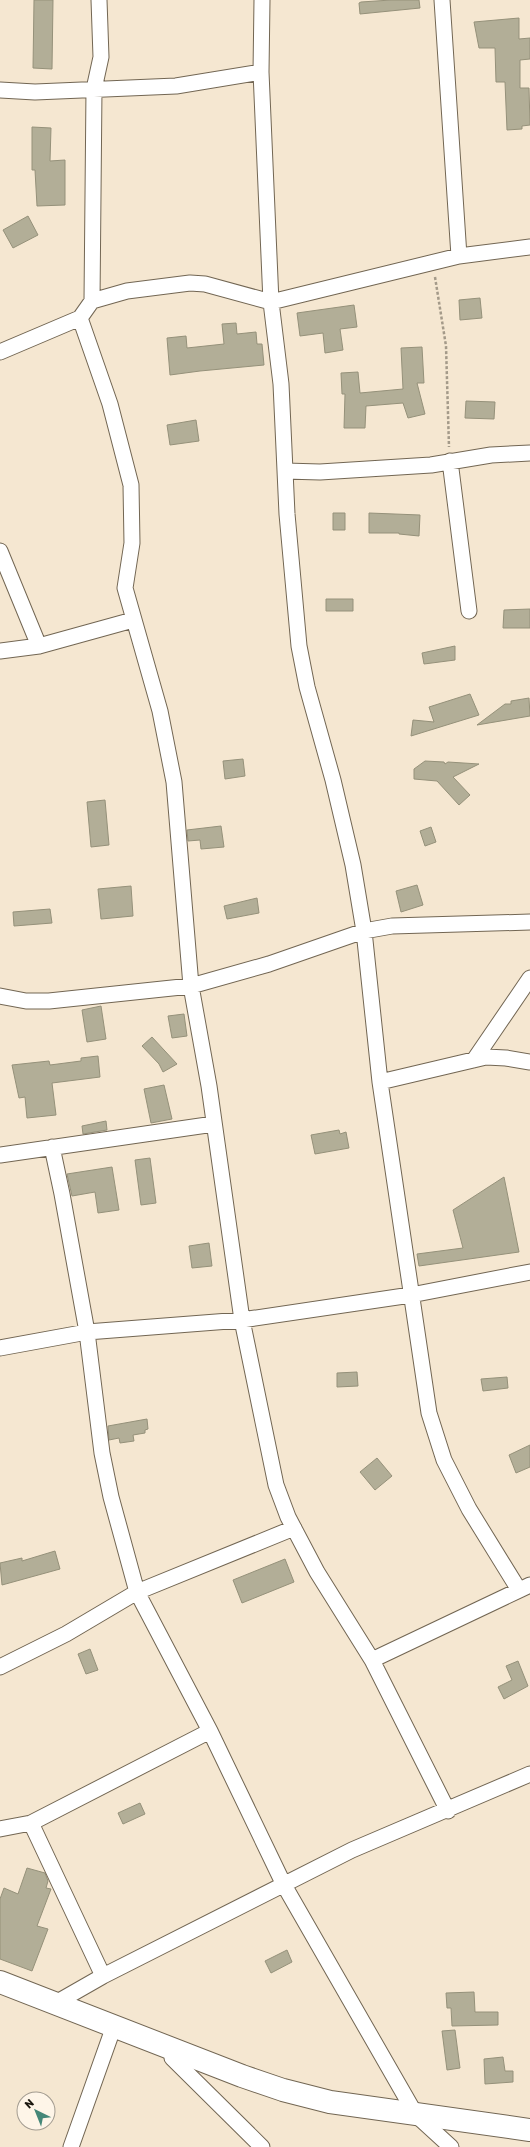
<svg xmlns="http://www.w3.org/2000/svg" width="530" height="2147" font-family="Rubik,sans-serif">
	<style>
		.building { fill: #b2ae97; stroke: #95917a }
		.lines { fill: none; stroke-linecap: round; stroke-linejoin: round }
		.street-casing { stroke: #726653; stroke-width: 17 }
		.secondary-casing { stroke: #726653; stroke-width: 24 }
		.path { stroke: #a49a89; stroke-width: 2.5; stroke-dasharray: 3 2; stroke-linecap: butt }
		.street { stroke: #fff; stroke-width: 15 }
		.secondary { stroke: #fff; stroke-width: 22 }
	</style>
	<rect width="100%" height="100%" fill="#f5e7d1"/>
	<!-- building -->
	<path class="building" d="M34,0H53L52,69L33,68Z
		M391,0H419L420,8L360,14L359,3L361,2Z
		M519,18V39L530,38V59L520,60V88H529L530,125L522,126V129L507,130L505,82H496L495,48H479L474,22Z
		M32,127L51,128L50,161L65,160V205L37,206L35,170H32Z
		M28,216L38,235L13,248L3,230Z
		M480,298L482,318L460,320L459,300Z
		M354,305L357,327L340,329L343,350L325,353L323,333L300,336L297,313Z
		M236,323L237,334L256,332L257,344H262L264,365L200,371L170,375L167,338L186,336L187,348L224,344L222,324Z
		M422,347L424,383H417L425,414L408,418L403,403L366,406L365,428H344L345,394H342L341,373L358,372L360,393L403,389L401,348Z
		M466,401L495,402L494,419L465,418Z
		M196,420L199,441L170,445L167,425Z
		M333,513H345V530H333Z
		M369,513L420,515L419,536L399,534V533H369Z
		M326,599H353V611H326Z
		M530,609V628H503L504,610Z
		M455,646V660L424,664L422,653Z
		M470,694L479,715L411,736L413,720L434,722L429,707Z
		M529,698L530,716L477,725L505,704H511V701Z
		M243,759L245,776L225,779L223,761Z
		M425,761L444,762L445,764L448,762L479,764L453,777L470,795L459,805L437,781L414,779V769Z
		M105,800L109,845L91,847L87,802Z
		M221,826L224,847L201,849L200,840L188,841L187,830Z
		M431,827L436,842L425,846L420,831Z
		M417,885L423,905L401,912L396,891Z
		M131,886L133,916L101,919L98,889Z
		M257,898L259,913L227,919L224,906Z
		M50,909L52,923L14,926L13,912Z
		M101,1006L106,1039L87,1042L82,1010Z
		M184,1014L187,1036L172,1038L168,1016Z
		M152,1037L177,1064L163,1072L159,1064L142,1046Z
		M98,1056L100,1077L52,1083L56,1115L27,1118L25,1097L19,1098L12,1065L49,1061L50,1065L81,1061V1058Z
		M164,1085L172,1119L151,1123L144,1089Z
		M106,1121L107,1130L83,1134L82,1126Z
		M339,1130L340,1134L346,1132L349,1148L315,1154L311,1135Z
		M150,1158L156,1203L141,1205L135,1160Z
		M112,1167L119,1210L98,1213L95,1192L72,1196L67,1174Z
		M504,1177L519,1252L419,1266L417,1254L463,1248L453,1210Z
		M209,1243L212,1266L192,1268L189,1246Z
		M357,1372L358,1386L337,1387V1373Z
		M507,1377L508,1388L483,1391L481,1379Z
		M147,1419L148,1429L145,1430V1433L133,1435L134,1441L120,1443L119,1438L109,1440L108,1426Z
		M530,1445V1467L516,1473L509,1455Z
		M377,1458L392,1476L375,1490L360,1472Z
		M55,1551L60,1569L2,1585L0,1563L22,1558V1561Z
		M285,1559L294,1582L242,1603L233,1580Z
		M90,1649L98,1670L86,1674L78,1654Z
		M518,1661L528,1686L504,1699L498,1687L512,1680L506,1666Z
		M140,1803L145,1814L123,1824L118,1813Z
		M27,1868L45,1873L48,1881L46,1888L51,1889L37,1926L48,1929L32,1971L0,1959V1899L4,1888L18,1894Z
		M287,1950L292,1962L271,1973L265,1961Z
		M474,1992L475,2012H498V2025L452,2026L451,2008H447L446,1993Z
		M455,2030L460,2068L447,2070L442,2031Z
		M503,2057L505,2071H513V2082L485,2084L484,2059Z"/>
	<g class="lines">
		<!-- street casing -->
		<g class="street-casing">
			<path id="street" d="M262,0L261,72L271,302L281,384L287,514L299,646L307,687L333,780L353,865L364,931L380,1082L429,1413L444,1460L469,1509L519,1590
				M442,0L459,256
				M0,90L35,92L176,86L261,72
				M92,301L94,89L101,57L99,0
				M80,318L110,404L131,485L132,543L125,588L160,711L174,782L191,986L209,1086L242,1320L276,1485L288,1517L317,1572L372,1660L448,1811
				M0,352L80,318L92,301L127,291L190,283L205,284L271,302L459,256L530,247
				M450,461L469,611
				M285,471L320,472L431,465L491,455L530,453
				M0,551L39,646
				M0,651L39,646L133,620
				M0,996L26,1001H49L191,986L269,964L364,931L392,926L530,922
				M474,1060L530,978
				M380,1082L486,1057L506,1058L530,1062
				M52,1147L62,1194L87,1332L102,1453L111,1497L137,1592L210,1731L284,1885L416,2115L451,2147
				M0,1155L214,1124
				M0,1348L87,1332L242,1320L411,1295L530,1272
				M372,1660L530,1585
				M0,1667L66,1634L137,1592L294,1528
				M31,1823L103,1976
				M0,1829L31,1823L210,1731
				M54,2004L103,1976L352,1850L530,1774
				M173,2048L172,2058L262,2147
				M71,2147L114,2026"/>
		</g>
		<!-- secondary casing -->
		<g class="secondary-casing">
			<path id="secondary" d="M0,1982L242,2076L283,2090L330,2102L530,2130"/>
		</g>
		<!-- path -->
		<path class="path" d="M435,277L446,346L449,447"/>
		<!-- street -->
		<use href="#street" class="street"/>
		<!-- secondary -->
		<use href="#secondary" class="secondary"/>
	</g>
	<!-- north arrow -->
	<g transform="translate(36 2111) rotate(317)"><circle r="19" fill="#fef5e8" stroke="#a39c91"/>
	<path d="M0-3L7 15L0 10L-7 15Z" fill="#458778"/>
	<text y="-6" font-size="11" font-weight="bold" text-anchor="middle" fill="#1a160e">N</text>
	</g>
</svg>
